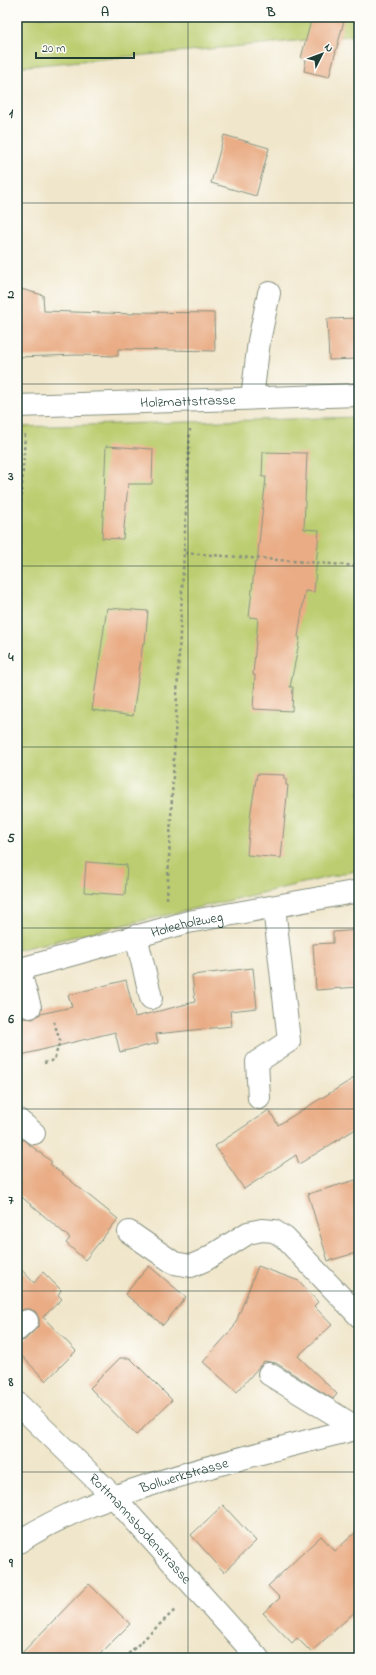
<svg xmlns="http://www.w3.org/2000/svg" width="376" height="1675" font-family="'Indie Flower',sans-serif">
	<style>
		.green { fill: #bbcd70; stroke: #6d8552 }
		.building { fill: #e9ac84 }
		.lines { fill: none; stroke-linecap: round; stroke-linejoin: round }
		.minor-casing { stroke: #889280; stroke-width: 24 }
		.path { stroke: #889280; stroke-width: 2.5; stroke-dasharray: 3 3; stroke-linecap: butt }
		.minor { stroke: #fff; stroke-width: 22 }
		.grid { fill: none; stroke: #1f3d34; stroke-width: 1; stroke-opacity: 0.55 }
		.labels { text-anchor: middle; stroke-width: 3; stroke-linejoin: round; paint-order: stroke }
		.street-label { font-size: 14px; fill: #1f3d34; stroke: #fdfcf7 }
		.neatline { fill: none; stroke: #1f3d34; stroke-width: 1.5 }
		.grid-label { font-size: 13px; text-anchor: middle; font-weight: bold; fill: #1f3d34 }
	</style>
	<rect width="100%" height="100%" fill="#fdfcf7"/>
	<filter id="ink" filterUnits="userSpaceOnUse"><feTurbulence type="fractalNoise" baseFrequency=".025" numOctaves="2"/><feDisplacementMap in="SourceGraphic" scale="8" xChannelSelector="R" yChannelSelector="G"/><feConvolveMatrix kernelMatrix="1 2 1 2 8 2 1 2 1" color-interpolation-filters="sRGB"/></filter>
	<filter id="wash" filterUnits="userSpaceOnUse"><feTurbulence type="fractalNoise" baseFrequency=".012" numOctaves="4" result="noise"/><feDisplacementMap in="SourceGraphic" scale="16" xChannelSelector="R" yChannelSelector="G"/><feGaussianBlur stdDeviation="0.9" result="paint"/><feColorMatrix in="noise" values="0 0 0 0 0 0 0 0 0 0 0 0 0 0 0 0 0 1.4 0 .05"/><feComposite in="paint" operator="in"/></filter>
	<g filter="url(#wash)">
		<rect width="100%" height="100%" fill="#f0e6cb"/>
		<!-- green -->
		<path class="green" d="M17,17H359V35L17,67Z
			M359,417V870L17,950V427Z"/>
		<g id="blocks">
			<!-- building -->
			<path class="building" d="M312,17H345L329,77L304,71L306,60L301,58Z
				M224,135L269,148L256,196L211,183Z
				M17,288L43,295L44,311L134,314V312L214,313L215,351L118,349V356L77,355L17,357Z
				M359,318V359L329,360L327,319Z
				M106,446L153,449L152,484H128L123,539L102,538Z
				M263,452L307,453L304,529L319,530L314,592L305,591L298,637L300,638L290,687H293L292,711L253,709L255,675H253L258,618L249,617L255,562H257L266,477H262Z
				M107,608L148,611L145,643H143L133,716L92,710Z
				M257,774L284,775V779H286V785H288L281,858L247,855L251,810Z
				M86,862L127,865L125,895L84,892Z
				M359,930V987L316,990L313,944L333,943V932Z
				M253,968L257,1008L230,1011L232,1026L156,1034L158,1043L120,1052L115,1032L17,1056V1019L24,1018L33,1019L40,1014L72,1007L68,995L126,980L135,1017L195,1002L192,975Z
				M359,1075V1127L299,1164L296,1155L244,1189L215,1146L269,1110L278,1125Z
				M17,1135L52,1162L50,1164L118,1219L85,1260L66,1243L70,1238L17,1193Z
				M359,1179V1252L328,1261L308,1194Z
				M17,1265L34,1283L43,1272L61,1290L58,1295L62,1299L43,1317L76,1351L46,1381L17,1351V1342L25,1340L35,1330L39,1325V1319L36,1312L30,1309H24L17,1313Z
				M149,1266L186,1297L163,1325L125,1294Z
				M258,1266L299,1281L318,1302L314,1306L332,1325L298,1356L337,1394L333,1399L276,1363L264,1361L237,1392L203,1362L234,1327Z
				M120,1358H130L172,1400L136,1435L90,1388Z
				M223,1505L256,1541L224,1572L191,1535Z
				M359,1529V1608L311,1652L297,1638L292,1643L263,1613L280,1598L268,1586L321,1536L335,1551Z
				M89,1584L130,1624L96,1658H17Z"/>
		</g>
	</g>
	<g filter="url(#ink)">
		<use href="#blocks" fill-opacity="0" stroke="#889280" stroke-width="1"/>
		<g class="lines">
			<!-- minor casing -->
			<g class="minor-casing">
				<g id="minor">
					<path d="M252,398L259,341L269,293"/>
					<path id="s1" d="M17,406L359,395"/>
					<path d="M136,936L151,998"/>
					<path d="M19,969L30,1007"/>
					<path id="s2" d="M17,970L188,922L359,891"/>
					<path d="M259,1098L257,1062L289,1041L274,907"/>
					<path d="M17,1119L34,1133"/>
					<path d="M129,1232L174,1263L191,1266L205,1260L248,1233L262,1230L274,1231L285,1238L359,1316"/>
					<path d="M17,1330L27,1321"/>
					<path d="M269,1374L357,1428"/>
					<path id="s3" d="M17,1403L113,1496L258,1658"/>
					<path id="s4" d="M17,1543C63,1513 108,1498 159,1482C225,1461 292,1445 359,1428"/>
				</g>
			</g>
			<!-- path -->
			<path class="path" d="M185,553L359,566
				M17,575L25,434
				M167,899L190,429
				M44,1063L54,1060L60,1041L54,1022
				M124,1658L176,1609"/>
			<!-- minor -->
			<use href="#minor" class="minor"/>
		</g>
	</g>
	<!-- grid -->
	<path class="grid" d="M188,17V1658M17,203H359M17,384H359M17,566H359M17,747H359M17,928H359M17,1109H359M17,1291H359M17,1472H359"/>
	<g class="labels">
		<!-- street labels -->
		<g class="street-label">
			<text dy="5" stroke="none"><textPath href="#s1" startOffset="171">Holzmattstrasse</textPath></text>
			<text dy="5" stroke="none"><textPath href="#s2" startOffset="176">Holeeholzweg</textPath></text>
			<text dy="5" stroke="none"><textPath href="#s4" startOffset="181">Bollwerkstrasse</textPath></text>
			<text dy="5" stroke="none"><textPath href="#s3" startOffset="176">Rottmannsbodenstrasse</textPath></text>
		</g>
	</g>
	<!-- margin -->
	<rect width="376" height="1675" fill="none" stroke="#fdfcf7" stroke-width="44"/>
	<!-- north arrow -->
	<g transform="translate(322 54) rotate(48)" stroke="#fdfcf7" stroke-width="3" paint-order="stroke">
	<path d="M0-3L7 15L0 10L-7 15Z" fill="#1f3d34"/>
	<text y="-6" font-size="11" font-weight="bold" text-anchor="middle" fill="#1f3d34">N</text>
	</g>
	<!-- scale -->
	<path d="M36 52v6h98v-6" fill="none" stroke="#1f3d34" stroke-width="2"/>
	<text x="42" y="52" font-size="12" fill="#1f3d34" stroke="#fdfcf7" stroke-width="3" paint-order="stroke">20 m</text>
	<rect x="22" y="22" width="332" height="1631" class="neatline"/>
	<g class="grid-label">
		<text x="105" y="16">A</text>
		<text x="271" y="16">B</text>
		<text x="11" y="117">1</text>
		<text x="11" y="298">2</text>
		<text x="11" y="480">3</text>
		<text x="11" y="661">4</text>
		<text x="11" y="842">5</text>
		<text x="11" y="1023">6</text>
		<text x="11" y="1204">7</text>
		<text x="11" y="1386">8</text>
		<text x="11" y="1567">9</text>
	</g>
</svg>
